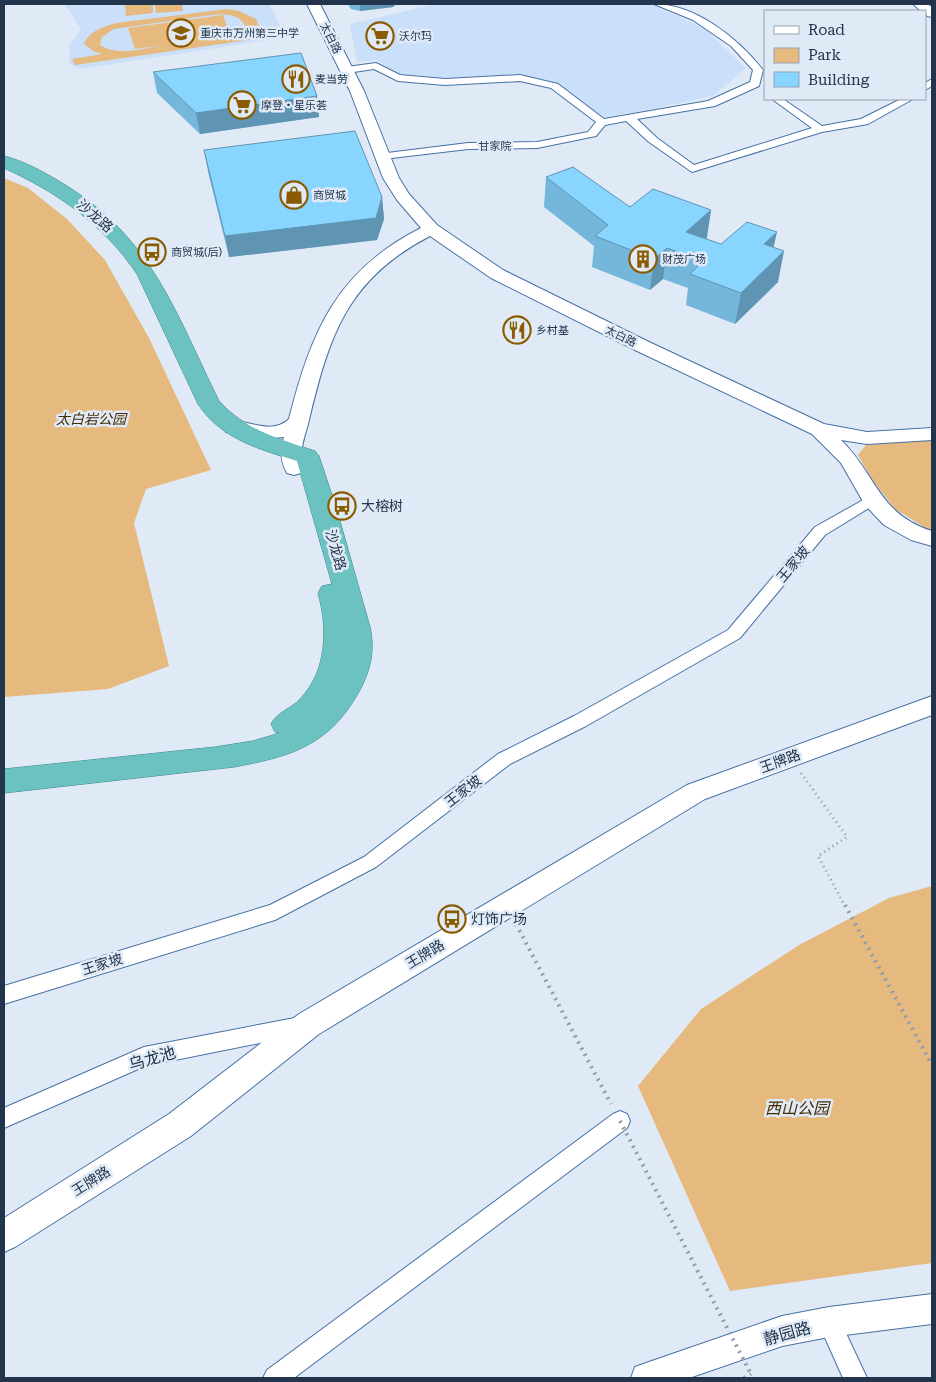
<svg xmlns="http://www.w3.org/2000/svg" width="936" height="1382" font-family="'Roboto Serif','Noto Sans SC',serif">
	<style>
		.built { fill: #cadff9 }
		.green { fill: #e6b97e; fill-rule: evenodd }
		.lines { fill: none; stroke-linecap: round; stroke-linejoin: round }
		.minor-casing { stroke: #4571a5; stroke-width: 2 }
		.tertiary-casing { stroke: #4571a5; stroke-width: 2 }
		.secondary-casing { stroke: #4571a5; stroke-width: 2 }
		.trunk-casing { stroke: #3a868d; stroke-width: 1 }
		.path-far1 { stroke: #8e9cac; stroke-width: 3; stroke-dasharray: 1 4; stroke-linecap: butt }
		.path { stroke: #8e9cac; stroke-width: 4; stroke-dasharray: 2 5; stroke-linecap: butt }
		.minor { fill: #fff; fill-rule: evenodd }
		.tertiary { fill: #fff; fill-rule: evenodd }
		.secondary { fill: #fff; fill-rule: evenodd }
		.trunk { fill: #6cc2c0; fill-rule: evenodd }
		.path-bridge { stroke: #8e9cac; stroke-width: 4; stroke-dasharray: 2 5; stroke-linecap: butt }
		.wall { fill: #75b7db }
		.shaded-wall { fill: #5f95b2 }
		.building { fill: #88d5ff; stroke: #5f95b2 }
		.labels { text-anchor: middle; stroke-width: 5; stroke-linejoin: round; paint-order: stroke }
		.far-poi-label { font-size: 11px; fill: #22354c; stroke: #e0eaf6; text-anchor: start }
		.far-street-label { font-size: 11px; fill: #22354c; stroke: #e0eaf6 }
		.street-label { font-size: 14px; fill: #22354c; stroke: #e0eaf6 }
		.park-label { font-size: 14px; font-style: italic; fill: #462c02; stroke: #e0eaf6 }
		.poi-label { font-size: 14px; fill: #22354c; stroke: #e0eaf6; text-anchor: start }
		.near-street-label { font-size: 16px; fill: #22354c; stroke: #e0eaf6 }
		.near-park-label { font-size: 16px; font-style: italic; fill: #462c02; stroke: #e0eaf6 }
	</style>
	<rect width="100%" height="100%" fill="#e0eaf6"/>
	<!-- built -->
	<path class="built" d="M64,4H269L286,37L80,69L69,64L70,44L81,29Z
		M436,4H651L705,29L746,68L713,96L647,110L603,117L556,83L518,74L447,78L399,74L377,60L357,62L350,24Z"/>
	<!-- green -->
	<path class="green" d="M125,4H153V13L126,16Z
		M155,4H182L183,11L156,13Z
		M227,9L239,11L256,19L259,26L251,34L255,39L75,65L72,59L102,54L93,51L84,44C89,31 103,27 116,23ZM211,15C223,14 240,13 245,26L241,31L230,35L223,15L128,28L135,49L165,45C145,48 118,57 100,45L102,37L114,29Z
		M4,178L28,188L67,219L105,260L149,338L211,470L146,489L134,523L169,666L108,689L4,697Z
		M932,440V532L895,509L871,478L858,455L866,445Z
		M932,886V1263L730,1291L638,1086L701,1009L799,945L889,898Z"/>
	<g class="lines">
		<!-- minor casing -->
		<g class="minor-casing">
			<path id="minor" d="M654,4C695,4 738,38 763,70L759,86L715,106L637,119L657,138L694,165L812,128L772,99H783L822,126L861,119L901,99H913L868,124L822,132L692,172L649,142L626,121L605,125L596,136L537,148L468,149L383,159L378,156L379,154L468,143L537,142L588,132L596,122L551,88L520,81L445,85L398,81L374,69L347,73L342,70L347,67L376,63L400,75L445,79L520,75L558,84L604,119L708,101L750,82L753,70L731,46L693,20Z
				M932,79V86L925,90V83Z
				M872,495L877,497L879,500L877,503L825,535L740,638L586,726L510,764L376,867L275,920L4,1004V986L270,905L364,857L498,754L574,716L728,630L815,527Z
				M300,1017L307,1019L310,1026L307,1033L300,1035L145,1066L4,1128V1108L144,1047Z
				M620,1111L627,1114L630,1121L627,1128L294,1378H263L267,1370L613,1114Z
				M829,1311L837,1314L867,1378H843L818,1322L821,1314Z"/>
		</g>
		<!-- tertiary casing -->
		<g class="tertiary-casing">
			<path id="tertiary" d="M932,1294V1324L829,1337L782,1346L689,1378H631L635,1367L646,1363L782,1316L829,1307Z"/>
		</g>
		<!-- secondary casing -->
		<g class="secondary-casing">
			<path id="secondary" d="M307,4H320L364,91L399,178L409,194L437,225L503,270L649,342L824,424L867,432L932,428V440L867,444L841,440C876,474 879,515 932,531V546L911,540L884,525L865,505L841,463L812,434L635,350L491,278L430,236C347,279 329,336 309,420C304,441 299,445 304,468L301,473L294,475L287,473C280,461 280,450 284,437L260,439L226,432L223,427L226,422C247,417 269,437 289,419C311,332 336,271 421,228L397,200L383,178L350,91Z
				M913,4H927L932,7V17L927,16L925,11H921Z
				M932,696V715L705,799L319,1034L191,1136L15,1247L4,1252V1218L169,1114L299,1014L687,785Z"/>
		</g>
		<!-- trunk casing -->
		<g class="trunk-casing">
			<path id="trunk" d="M4,156C24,161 44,172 62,183C152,237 175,312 219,401C245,430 279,439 315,451L319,456L336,507L370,627C375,650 371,669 360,690C330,745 293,756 234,767L4,793V769L215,747L253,741L280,733L275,732L271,724C277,712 291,709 300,699C327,671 328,629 318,593L322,586L332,584L297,461C259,449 221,439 198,404L137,274C104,225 57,192 4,168Z"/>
		</g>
		<!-- path-far1 -->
		<path class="path-far1" d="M801,773L847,837L818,856L845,906"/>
		<!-- path -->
		<path class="path" d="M845,905L932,1065
			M516,924L611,1104
			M744,1378L751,1374"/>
		<!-- minor -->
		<use href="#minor" class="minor"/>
		<!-- tertiary -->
		<use href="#tertiary" class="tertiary"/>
		<!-- secondary -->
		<use href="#secondary" class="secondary"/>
		<!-- trunk -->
		<use href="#trunk" class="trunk"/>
		<!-- path-bridge -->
		<path class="path-bridge" d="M620,1121L751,1374"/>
	</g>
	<!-- wall -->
	<path class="wall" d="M348,4H396L393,7L360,11L351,9Z
		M153,72L317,96L319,117L200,134L157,93Z
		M204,150L382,197L384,219L377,240L229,257L208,172Z
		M546,177L630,207L711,210L707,239L721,244L773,247L778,282L735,324L686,305L688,288L663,279L650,290L592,267L594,246L544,207Z"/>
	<!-- shaded-wall -->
	<path class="shaded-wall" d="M360,4H396L393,7L360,11Z
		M317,96L319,117L200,134L196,113Z
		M382,197L384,219L377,240L229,257L225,236Z
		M711,210L706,241L686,232Z
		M777,232L770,263L764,244Z
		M667,248L663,279L650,290L654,259Z
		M784,251L778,282L735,324L741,293Z"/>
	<!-- building -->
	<path class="building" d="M301,53L317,96L196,113L153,72Z
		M355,131L382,197L376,218L225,236L204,150Z
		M573,167L630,207L653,189L711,210L686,232L721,244L747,222L777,232L764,244L784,251L741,293L690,274L703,261L667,248L654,259L595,236L608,225L546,177Z"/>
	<!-- icons -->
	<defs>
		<g id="school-ring" transform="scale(1.4375)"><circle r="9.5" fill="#e0eaf6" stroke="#8a5b01" stroke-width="1.5"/><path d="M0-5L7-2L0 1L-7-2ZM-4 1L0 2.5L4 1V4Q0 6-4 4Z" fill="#8a5b01"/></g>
		<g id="supermarket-ring" transform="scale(1.4375)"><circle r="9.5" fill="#e0eaf6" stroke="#8a5b01" stroke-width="1.5"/><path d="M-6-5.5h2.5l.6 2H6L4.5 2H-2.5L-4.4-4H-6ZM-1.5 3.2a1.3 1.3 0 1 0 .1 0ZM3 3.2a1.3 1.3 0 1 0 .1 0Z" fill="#8a5b01"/></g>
		<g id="restaurant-ring" transform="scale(1.4375)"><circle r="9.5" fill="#e0eaf6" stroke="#8a5b01" stroke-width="1.5"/><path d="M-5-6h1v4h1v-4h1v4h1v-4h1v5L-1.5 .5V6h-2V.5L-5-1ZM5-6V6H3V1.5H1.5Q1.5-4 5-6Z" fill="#8a5b01"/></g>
		<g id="shop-ring" transform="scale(1.4375)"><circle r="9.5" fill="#e0eaf6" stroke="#8a5b01" stroke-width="1.5"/><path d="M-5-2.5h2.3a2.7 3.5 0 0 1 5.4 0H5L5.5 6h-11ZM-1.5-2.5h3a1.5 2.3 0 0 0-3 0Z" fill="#8a5b01"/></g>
		<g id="bus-ring" transform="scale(1.4375)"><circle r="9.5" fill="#e0eaf6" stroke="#8a5b01" stroke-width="1.5"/><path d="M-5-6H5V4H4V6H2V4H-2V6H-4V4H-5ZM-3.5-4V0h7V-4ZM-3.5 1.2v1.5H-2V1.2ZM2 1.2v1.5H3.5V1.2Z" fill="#8a5b01"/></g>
		<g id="building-ring" transform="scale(1.4375)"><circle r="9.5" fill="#e0eaf6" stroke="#8a5b01" stroke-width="1.5"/><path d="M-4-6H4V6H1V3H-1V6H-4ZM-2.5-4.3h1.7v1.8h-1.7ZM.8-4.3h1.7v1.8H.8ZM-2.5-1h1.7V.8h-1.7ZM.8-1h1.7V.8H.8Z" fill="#8a5b01"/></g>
	</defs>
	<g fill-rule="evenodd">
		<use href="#school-ring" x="181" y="33"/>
		<use href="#supermarket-ring" x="380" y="36"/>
		<use href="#restaurant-ring" x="296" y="79"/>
		<use href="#supermarket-ring" x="242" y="105"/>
		<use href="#shop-ring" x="294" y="195"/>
		<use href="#bus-ring" x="152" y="252"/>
		<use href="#building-ring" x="643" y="259"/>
		<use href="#restaurant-ring" x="517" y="330"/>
		<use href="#bus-ring" x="342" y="506"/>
		<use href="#bus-ring" x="452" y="919"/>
	</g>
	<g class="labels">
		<!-- far-poi labels -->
		<g class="far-poi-label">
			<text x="200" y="37">重庆市万州第三中学</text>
			<text x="399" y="40">沃尔玛</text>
			<text x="315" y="83">麦当劳</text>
			<text x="261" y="109">摩登・星乐荟</text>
			<text x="313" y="199">商贸城</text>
			<text x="171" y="256">商贸城(后)</text>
			<text x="662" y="263">财茂广场</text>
			<text x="536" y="334">乡村基</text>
		</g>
		<!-- far-street labels -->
		<g class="far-street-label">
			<text transform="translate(331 38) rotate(63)" y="4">太白路</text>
			<text transform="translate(495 146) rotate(-1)" y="4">甘家院</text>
			<text transform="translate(621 336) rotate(26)" y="4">太白路</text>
		</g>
		<!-- street labels -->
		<g class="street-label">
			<text transform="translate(95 216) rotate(40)" y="5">沙龙路</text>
			<text transform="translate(336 550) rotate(74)" y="5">沙龙路</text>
			<text transform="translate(793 564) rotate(-50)" y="5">王家坡</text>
			<text transform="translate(780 761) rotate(-20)" y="5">王牌路</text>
			<text transform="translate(463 791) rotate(-38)" y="5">王家坡</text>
			<text transform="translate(425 954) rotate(-31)" y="5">王牌路</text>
			<text transform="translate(102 964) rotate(-17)" y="5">王家坡</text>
			<text transform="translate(91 1181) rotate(-32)" y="5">王牌路</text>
		</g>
		<!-- park labels -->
		<g class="park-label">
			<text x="91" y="424">太白岩公园</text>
		</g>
		<!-- poi labels -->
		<g class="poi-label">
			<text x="361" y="511">大榕树</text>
			<text x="471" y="924">灯饰广场</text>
		</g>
		<!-- near-street labels -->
		<g class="near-street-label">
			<text transform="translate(152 1058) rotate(-16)" y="6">乌龙池</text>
			<text transform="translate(787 1333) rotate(-15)" y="6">静园路</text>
		</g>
		<!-- near-park labels -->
		<g class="near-park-label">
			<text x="797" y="1114">西山公园</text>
		</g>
	</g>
	<!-- border -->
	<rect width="936" height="1382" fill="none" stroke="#22354c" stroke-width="10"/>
	<!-- legend -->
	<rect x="764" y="10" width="162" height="90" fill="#e0eaf6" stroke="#94a2b2"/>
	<rect x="774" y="26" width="25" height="8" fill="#ffffff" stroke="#94a2b2"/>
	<text x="808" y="35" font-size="15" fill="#22354c">Road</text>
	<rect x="774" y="48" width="25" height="15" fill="#e6b97e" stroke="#94a2b2"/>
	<text x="808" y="60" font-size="15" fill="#22354c">Park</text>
	<rect x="774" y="72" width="25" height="15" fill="#88d5ff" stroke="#94a2b2"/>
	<text x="808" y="85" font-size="15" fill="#22354c">Building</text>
</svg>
